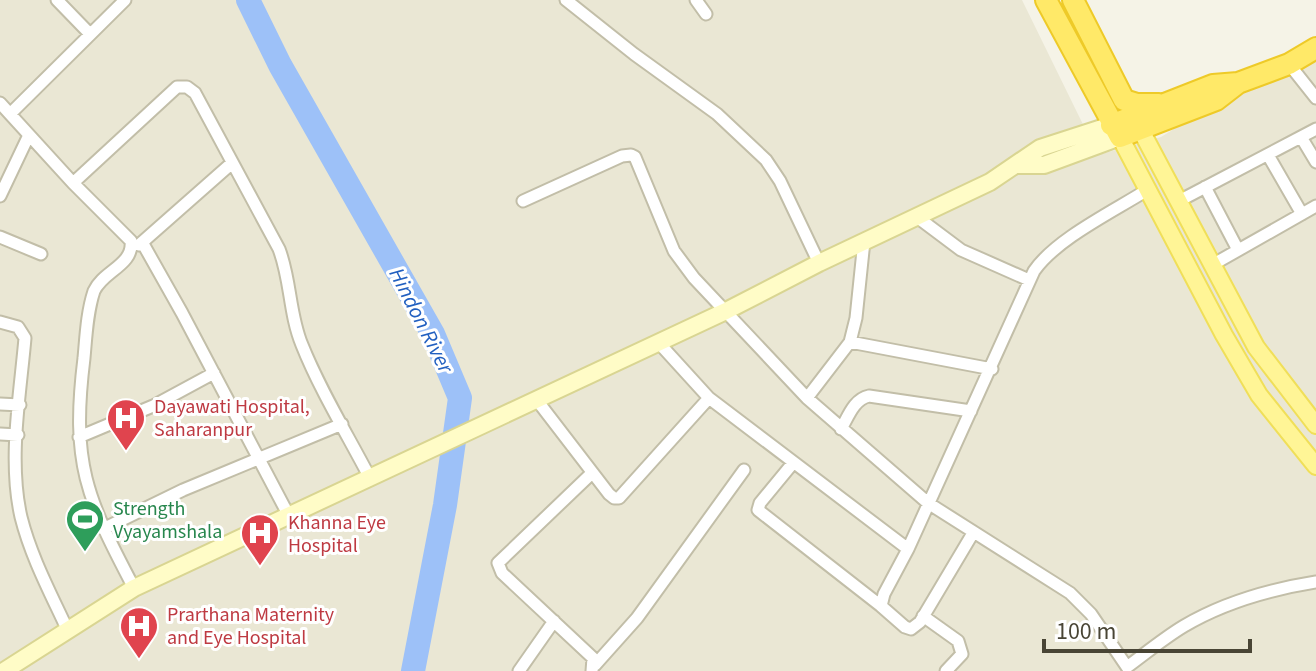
<svg xmlns="http://www.w3.org/2000/svg" width="1316" height="671" font-family="'Source Sans 3',sans-serif">
	<style>
		.residential { fill: #eae7d4 }
		.lines { fill: none; stroke-linecap: round; stroke-linejoin: round }
		.river { stroke: #9dc1f8; stroke-width: 24 }
		.street-casing { stroke: #c2bea8; stroke-width: 15 }
		.secondary-casing { stroke: #d9d592; stroke-width: 20 }
		.primary-casing { stroke: #f0df59; stroke-width: 20 }
		.highway-casing { stroke: #eeca28; stroke-width: 24 }
		.street { stroke: #fff; stroke-width: 11 }
		.secondary { stroke: #fffcc7; stroke-width: 16 }
		.primary { stroke: #fff596; stroke-width: 16 }
		.highway { stroke: #ffe968; stroke-width: 20 }
		.labels { text-anchor: middle; stroke-width: 6; stroke-linejoin: round; paint-order: stroke }
		.health-label { font-size: 20px; fill: #be3a42; stroke: #fff; text-anchor: start }
		.leisure-label { font-size: 20px; fill: #27864d; stroke: #fff; text-anchor: start }
		.water-label { font-size: 22px; font-style: italic; fill: #2260c0; stroke: #fff }
	</style>
	<rect width="100%" height="100%" fill="#f5f3e7"/>
	<!-- residential -->
	<path class="residential" d="M0,0H1022L1098,155L1161,137L1316,41V671H0Z"/>
	<g class="lines">
		<!-- river -->
		<path class="river" d="M248,0L280,65L433,334L460,398L445,505L413,671"/>
		<!-- street casing -->
		<g class="street-casing">
			<path id="street" d="M57,0L90,34
				M566,0L634,54L717,114L766,160L780,181L819,263
				M696,0L706,14
				M1289,64L1316,98
				M0,103L73,183L131,241C134,265 103,271 94,291C87,312 86,336 84,358C71,463 86,497 134,588
				M10,114L125,0
				M1301,137L1316,162
				M1268,155L1302,214
				M73,183L177,87H187L195,93L279,249C291,280 289,314 302,345C320,390 347,434 370,478
				M1205,187L1238,250
				M0,196L29,135
				M523,201L622,156L631,155L635,157L674,251L694,278L807,398L928,503L1070,593L1091,614L1127,667C1146,653 1164,638 1184,626C1223,603 1272,589 1316,582
				M1177,202L1316,129
				M917,217L961,250L1029,280
				M0,237L41,254
				M142,242L182,313L289,516
				M139,245L232,163
				M1212,265L1316,206
				M0,322L18,327L25,338C20,396 8,460 21,517C31,557 51,594 68,631
				M658,342L709,398L908,549L1034,271C1056,239 1114,211 1147,190
				M850,342L992,369
				M807,398L850,342L856,318L864,241
				M536,399L609,494L614,498H619L709,398
				M0,404L20,405
				M841,429C848,417 854,399 869,396L971,411
				M0,434L18,435
				M79,437L153,406L214,373
				M793,463L760,503L758,510L881,606
				M592,473L498,563L502,573L593,658L592,671
				M103,529L183,490L342,424
				M908,549L884,594L881,606L905,627L911,629L920,622L973,533
				M923,616L958,641L962,654L946,671
				M595,665L637,618L744,470
				M519,671L554,621"/>
		</g>
		<!-- secondary casing -->
		<g class="secondary-casing">
			<path id="secondary" d="M1015,165H1044L1120,137
				M4,671L134,588L726,311L819,263L990,182L1040,148L1111,125"/>
		</g>
		<!-- primary casing -->
		<g class="primary-casing">
			<path id="primary" d="M1136,121L1256,347L1316,425
				M1120,137L1224,335L1259,395L1316,466"/>
		</g>
		<!-- highway casing -->
		<g class="highway-casing">
			<path id="highway" d="M1046,0L1120,137L1216,100L1238,83
				M1073,0L1124,100L1137,104H1159
				M1111,125L1213,85L1238,83L1289,64L1316,48"/>
		</g>
		<!-- street -->
		<use href="#street" class="street"/>
		<!-- secondary -->
		<use href="#secondary" class="secondary"/>
		<!-- primary -->
		<use href="#primary" class="primary"/>
		<!-- highway -->
		<use href="#highway" class="highway"/>
	</g>
	<!-- icons -->
	<defs>
		<g id="hospital-pin" transform="scale(2)"><path d="M0 17L-7.5 6A9.5 9.5 0 1 1 7.5 6Z" fill="#e0444e" stroke="#fff"/><path d="M-5-5h3v3.5h4V-5h3V5h-3V1.5h-4V5h-3Z" fill="#fff"/></g>
		<g id="stadium-pin" transform="scale(2)"><path d="M0 17L-7.5 6A9.5 9.5 0 1 1 7.5 6Z" fill="#2e9e5b" stroke="#fff"/><path d="M0-5a6.5 5 0 1 0 0 10a6.5 5 0 1 0 0-10ZM-3.5-1.8h7v3.6h-7Z" fill="#fff"/></g>
	</defs>
	<g fill-rule="evenodd">
		<use href="#hospital-pin" x="126" y="418"/>
		<use href="#stadium-pin" x="85" y="519"/>
		<use href="#hospital-pin" x="260" y="533"/>
		<use href="#hospital-pin" x="139" y="626"/>
	</g>
	<g class="labels">
		<!-- health labels -->
		<g class="health-label">
			<text x="154" y="413">Dayawati Hospital,<tspan x="154" dy="23">Saharanpur</tspan></text>
			<text x="288" y="529">Khanna Eye<tspan x="288" dy="23">Hospital</tspan></text>
			<text x="167" y="621">Prarthana Maternity<tspan x="167" dy="23">and Eye Hospital</tspan></text>
		</g>
		<!-- leisure labels -->
		<g class="leisure-label">
			<text x="113" y="515">Strength<tspan x="113" dy="23">Vyayamshala</tspan></text>
		</g>
		<!-- water labels -->
		<g class="water-label">
			<text transform="translate(422 320) rotate(63)" y="8">Hindon River</text>
		</g>
	</g>
	<!-- scale -->
	<path d="M1044 639v12h206v-12" fill="none" stroke="#494535" stroke-width="4"/>
	<text x="1056" y="639" font-size="24" fill="#494535" stroke="#ffffff" stroke-width="6" paint-order="stroke">100 m</text>
</svg>
